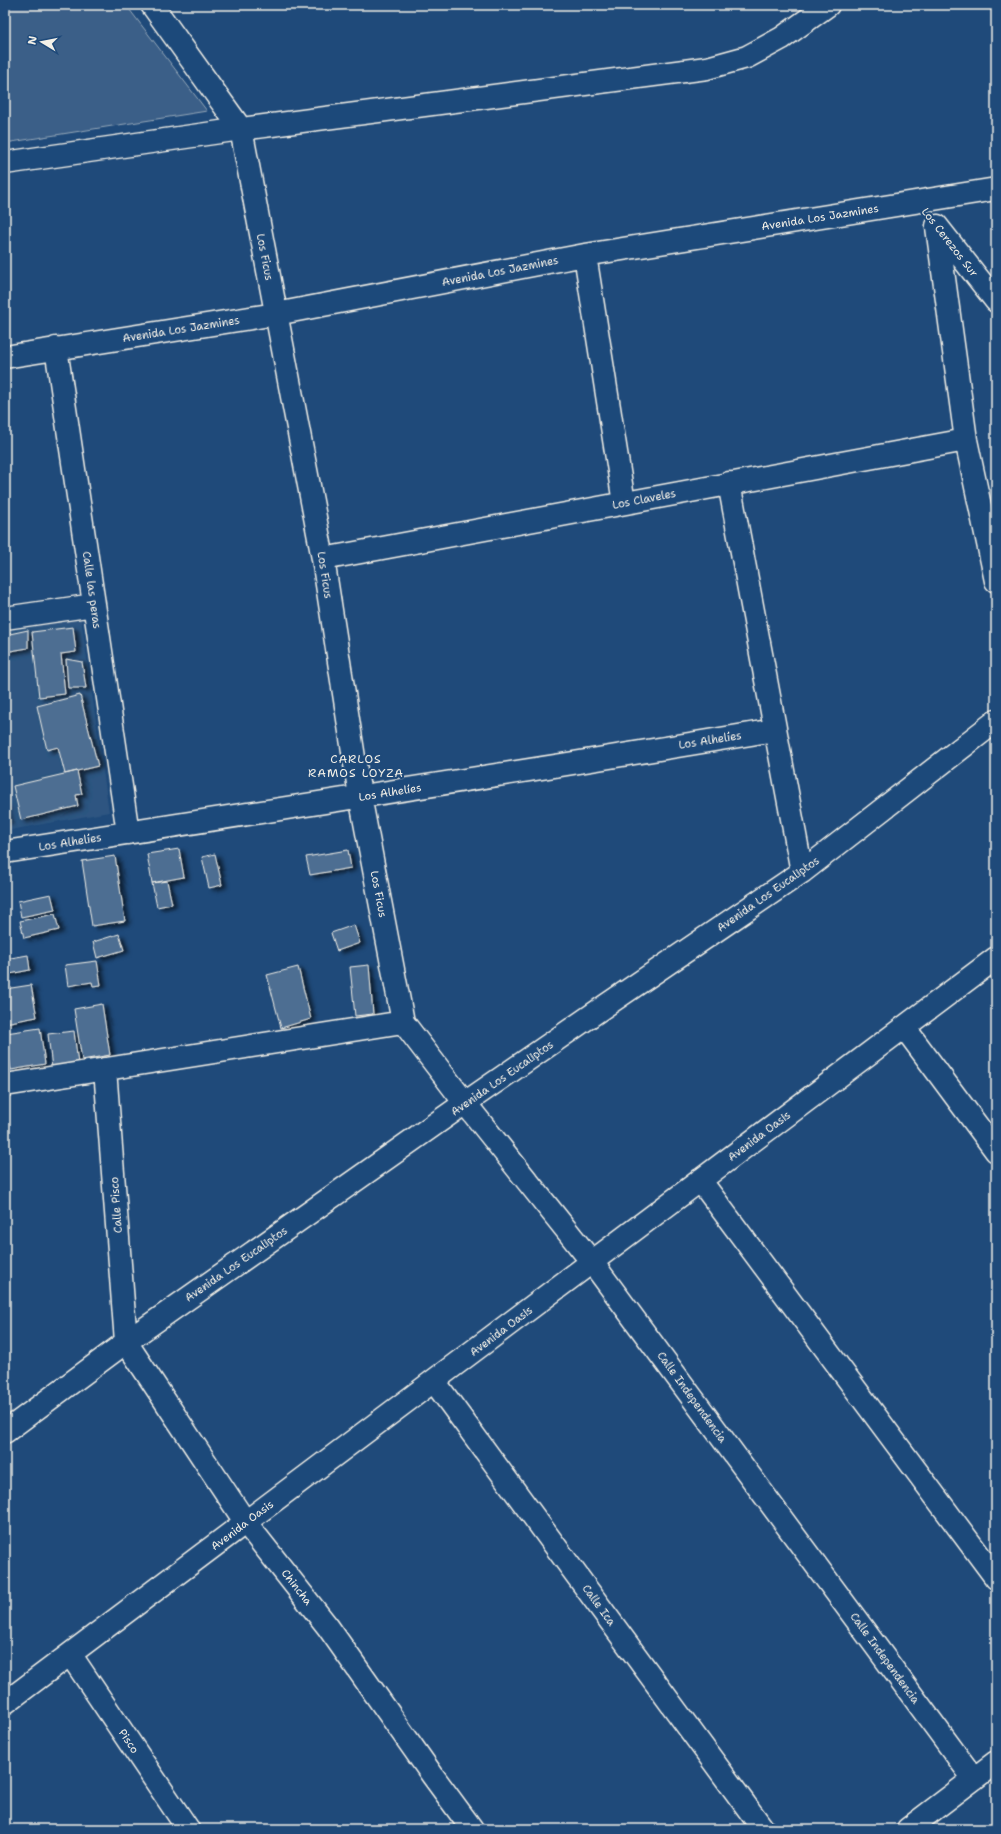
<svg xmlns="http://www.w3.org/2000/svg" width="1001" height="1834" font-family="'Shantell Sans',sans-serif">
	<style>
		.built { fill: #2d5581 }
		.green { fill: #3a5f88; stroke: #97a8b8 }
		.building { fill: #4d6e92; stroke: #f4f1e8; filter: url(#shadow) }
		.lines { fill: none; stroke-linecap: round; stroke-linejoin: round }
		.street-casing { stroke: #f4f1e8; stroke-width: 25 }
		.street { stroke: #1f4a7a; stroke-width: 22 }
		.labels { text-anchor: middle; stroke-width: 4; stroke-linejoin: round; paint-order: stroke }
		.street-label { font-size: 11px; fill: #f4f1e8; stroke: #1f4a7a }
		.neighbourhood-label { font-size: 12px; letter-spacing: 1px; fill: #f4f1e8; stroke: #1f4a7a }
	</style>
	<defs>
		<filter id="shadow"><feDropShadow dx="4.5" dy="2.5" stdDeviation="2" flood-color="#0009"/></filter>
	</defs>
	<rect width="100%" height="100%" fill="#1f4a7a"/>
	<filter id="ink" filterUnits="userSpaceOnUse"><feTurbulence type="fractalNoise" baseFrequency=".025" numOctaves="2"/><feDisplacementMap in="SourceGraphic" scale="8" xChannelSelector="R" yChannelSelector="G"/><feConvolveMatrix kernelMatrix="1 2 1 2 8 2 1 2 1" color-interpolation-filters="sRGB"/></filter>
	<g filter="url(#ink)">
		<!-- built -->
		<path class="built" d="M81,618L109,812L5,831V629Z"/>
		<!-- green -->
		<path class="green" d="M5,5H126L207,111L5,143Z"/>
		<!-- building -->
		<path class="building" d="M73,627L76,652L61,654L65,694L39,697L32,632Z
			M28,630V648L5,652V635Z
			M66,659L82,662L86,688H68Z
			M80,695L98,766L65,774L58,747L47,750L37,706Z
			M77,771L82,794L76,795L78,806L21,820L13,786Z
			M5,804L8,822H5Z
			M179,849L184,877L152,883L147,854Z
			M348,850L351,868L310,875L306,857Z
			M215,854L222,885L209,888L202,857Z
			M115,856L125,921L92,926L82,861Z
			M167,881L172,904L157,907L152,883Z
			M51,894L55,910L21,917L18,901Z
			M55,914L59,930L24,938L20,921Z
			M354,925L360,943L337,951L331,933Z
			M119,934L124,950L97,958L93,942Z
			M28,955L30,970L5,975V959Z
			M97,961L101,985L93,986L92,982L68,986L65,965Z
			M369,965L373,1014L355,1016L350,967Z
			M298,967L311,1019L281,1028L267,975Z
			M31,985L37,1017L5,1023V989Z
			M102,1004L110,1055L82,1060L74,1009Z
			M40,1028L45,1064L11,1070L6,1033Z
			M74,1031L78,1064L52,1068L48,1034Z"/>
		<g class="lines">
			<!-- street casing -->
			<g class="street-casing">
				<path id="street" d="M152,5L241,129L707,68L747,57L782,38L828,5
					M5,163L241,129L323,559L360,796L403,1022L465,1103L592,1262L974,1779
					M937,226L996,301
					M937,227L966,440L996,581
					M585,255L624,503
					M56,348L128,833
					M5,357L276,314L585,255L996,189
					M729,483L802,872
					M323,559L966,440
					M5,618L94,605
					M5,852L561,765L775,730
					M904,1027L996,1151
					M105,1069L126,1342L246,1523L328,1627L433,1776L472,1829
					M5,1085L403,1022
					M700,1180L996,1578
					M434,1381L763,1829
					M5,1432L126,1342L465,1103L605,1006L802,872L996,721
					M70,1654L188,1829
					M5,1703L996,958
					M908,1829L996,1762"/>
			</g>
			<!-- street -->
			<use href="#street" class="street"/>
		</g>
	</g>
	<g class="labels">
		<!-- street labels -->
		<g class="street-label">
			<text transform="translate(820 217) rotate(-9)" y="4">Avenida Los Jazmines</text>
			<text transform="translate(950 242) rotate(52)" y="4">Los Cerezos Sur</text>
			<text transform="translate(265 257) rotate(79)" y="4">Los Ficus</text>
			<text transform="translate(500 271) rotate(-11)" y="4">Avenida Los Jazmines</text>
			<text transform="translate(181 329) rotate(-9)" y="4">Avenida Los Jazmines</text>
			<text transform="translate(644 499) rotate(-11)" y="4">Los Claveles</text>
			<text transform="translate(325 575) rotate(81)" y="4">Los Ficus</text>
			<text transform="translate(92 590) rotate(82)" y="4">Calle las peras</text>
			<text transform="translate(710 740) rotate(-9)" y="4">Los Alhelíes</text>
			<text transform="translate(390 792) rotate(-9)" y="4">Los Alhelíes</text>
			<text transform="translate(70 842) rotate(-9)" y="4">Los Alhelíes</text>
			<text transform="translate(379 894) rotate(79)" y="4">Los Ficus</text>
			<text transform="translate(768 894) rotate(-35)" y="4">Avenida Los Eucaliptos</text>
			<text transform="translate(502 1078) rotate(-35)" y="4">Avenida Los Eucaliptos</text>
			<text transform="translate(759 1136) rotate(-37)" y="4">Avenida Oasis</text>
			<text transform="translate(116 1205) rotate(-94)" y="4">Calle Pisco</text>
			<text transform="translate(236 1264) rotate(-35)" y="4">Avenida Los Eucaliptos</text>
			<text transform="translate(501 1331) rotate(-37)" y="4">Avenida Oasis</text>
			<text transform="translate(692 1397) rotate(54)" y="4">Calle Independencia</text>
			<text transform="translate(242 1525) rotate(-37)" y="4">Avenida Oasis</text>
			<text transform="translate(297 1587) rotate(52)" y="4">Chincha</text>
			<text transform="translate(599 1605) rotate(54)" y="4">Calle Ica</text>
			<text transform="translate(885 1658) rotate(54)" y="4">Calle Independencia</text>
			<text transform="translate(129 1741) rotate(56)" y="4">Pisco</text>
		</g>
		<!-- neighbourhood labels -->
		<g class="neighbourhood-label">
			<text x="356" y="763">CARLOS<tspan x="356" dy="14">RAMOS LOYZA</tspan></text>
		</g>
	</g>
	<!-- margin -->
	<rect width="1001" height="1834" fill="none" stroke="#1f4a7a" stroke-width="20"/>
	<rect x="10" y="10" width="981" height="1814" fill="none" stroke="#f4f1e8" stroke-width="1.5" filter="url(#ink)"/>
	<!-- north arrow -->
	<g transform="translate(42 42) rotate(280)" stroke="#1f4a7a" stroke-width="3" paint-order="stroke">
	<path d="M0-3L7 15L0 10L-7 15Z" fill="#f4f1e8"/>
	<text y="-6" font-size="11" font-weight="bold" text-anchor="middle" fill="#f4f1e8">N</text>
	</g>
</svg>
